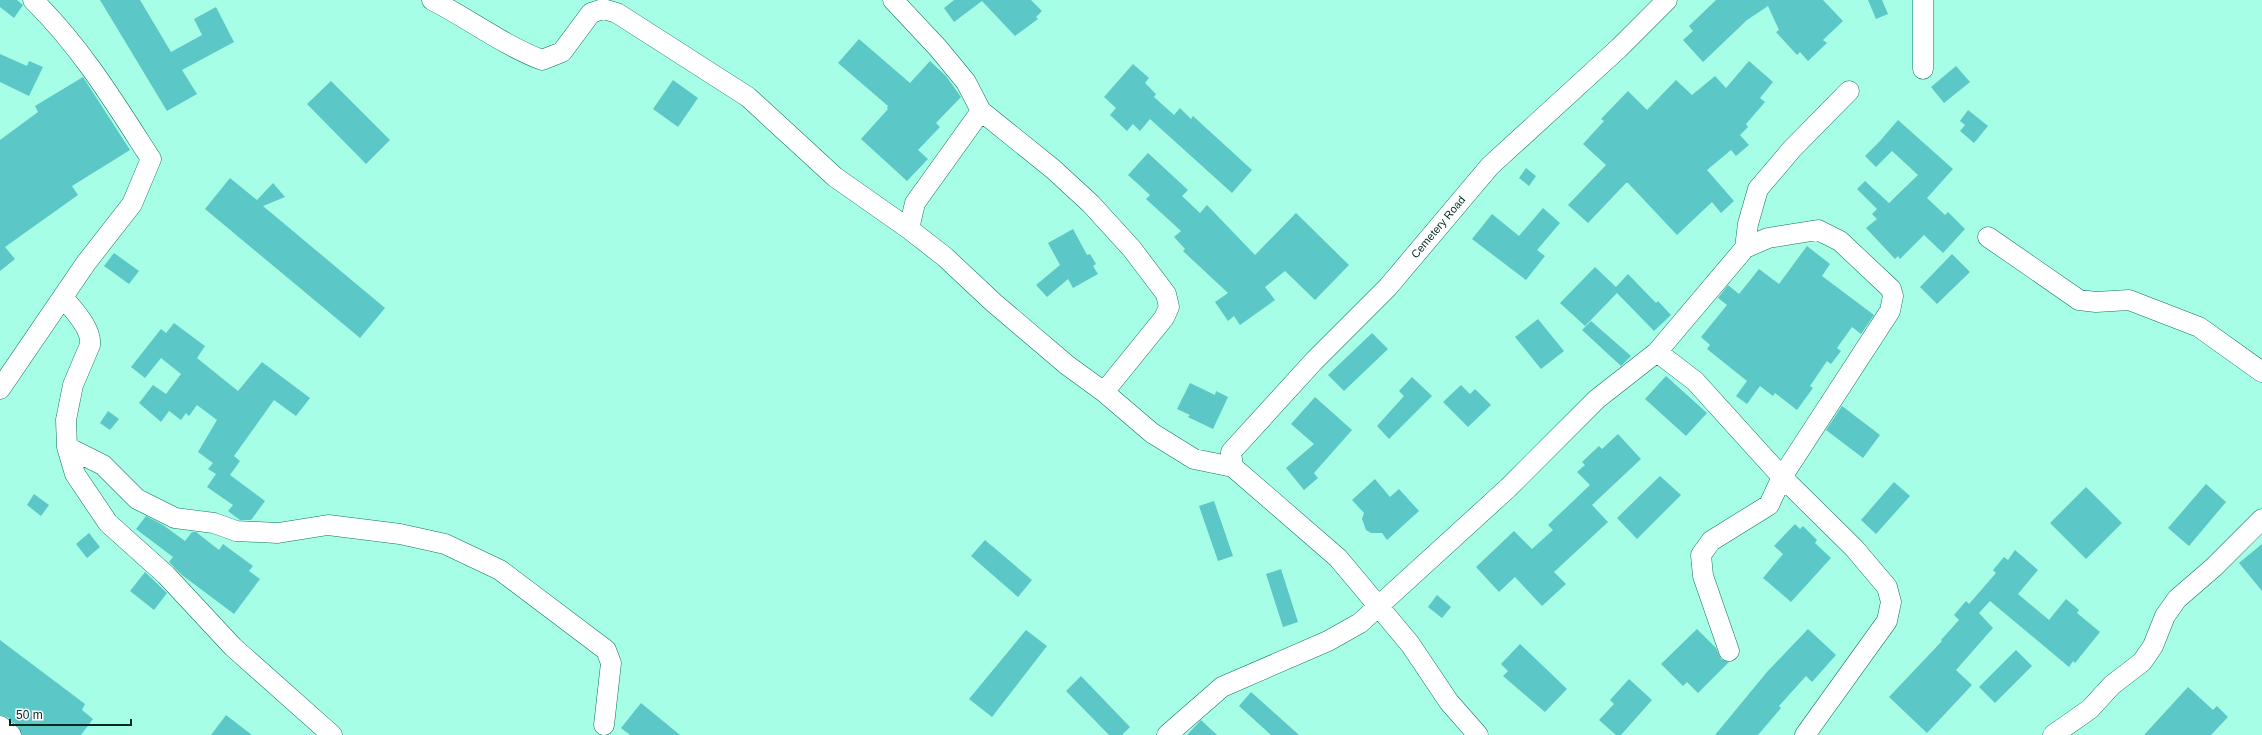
<svg xmlns="http://www.w3.org/2000/svg" width="2262" height="735" font-family="Arial,sans-serif">
	<style>
		.building { fill: #5bc7c6 }
		.lines { fill: none; stroke-linecap: round; stroke-linejoin: round }
		.minor-casing { stroke: #107460; stroke-width: 21 }
		.minor { stroke: #fff; stroke-width: 20 }
		.labels { text-anchor: middle; stroke-width: 3.5; stroke-linejoin: round; paint-order: stroke }
		.street-label { font-size: 11px; fill: #032921; stroke: #fff }
	</style>
	<rect width="100%" height="100%" fill="#a7fee6"/>
	<!-- building -->
	<path class="building" d="M0,0H17L23,5L14,18L0,7Z
		M100,0H140L171,52L202,35L194,19L216,7L234,42L182,70L197,94L167,111Z
		M954,0H1031L1042,11L1036,17L1038,19L1015,36L982,1L954,22L944,8Z
		M1716,0H1823L1843,21L1823,40L1827,43L1808,61L1800,52L1797,55L1776,32L1779,30L1768,6L1747,20L1703,62L1683,40L1693,31L1689,26Z
		M1868,0H1882L1888,14L1876,19Z
		M859,39L910,83L930,61L946,76L961,97L936,123L940,127L918,150L928,159L907,181L861,139L888,109L887,108L888,106L838,63Z
		M0,54L27,66L29,61L43,67L29,96L0,82Z
		M1749,61L1773,82L1760,98L1765,102L1746,124L1748,127L1740,135L1749,145L1736,156L1731,150L1707,170L1734,201L1721,213L1712,202L1677,235L1628,183H1626L1588,223L1568,205L1606,165L1583,144L1604,121L1601,119L1628,91L1647,110L1676,80L1692,95L1715,76L1726,88Z
		M1133,64L1149,78L1145,83L1156,94L1154,97L1174,115L1180,108L1191,119L1193,116L1252,170L1232,193L1150,119L1140,131L1133,124L1127,131L1110,115L1116,108L1104,97Z
		M1956,66L1970,82L1944,103L1931,87Z
		M83,77L130,150L72,186L78,195L5,247L15,259L0,271V140L38,112L35,106Z
		M673,80L698,98L678,127L653,109Z
		M331,81L390,140L366,164L307,104Z
		M1968,110L1988,126L1974,143L1960,131L1965,125L1960,121Z
		M1898,120L1953,169L1927,198L1945,215L1948,212L1965,229L1943,253L1924,235L1900,259L1898,256L1895,259L1866,228L1877,219L1872,214L1877,209L1857,189L1865,181L1889,203L1918,175L1892,151L1876,167L1865,156L1880,141Z
		M1148,153L1188,190L1182,196L1200,213L1207,205L1255,255L1296,213L1349,265L1315,300L1285,271L1265,287L1275,300L1240,325L1234,316L1228,321L1215,302L1228,293L1183,251L1185,249L1174,237L1181,231L1146,199L1150,195L1128,175Z
		M1526,168L1536,176L1529,186L1519,178Z
		M230,178L257,200L273,183L285,197L263,206L385,308L360,338L205,209Z
		M1543,208L1560,223L1537,250L1545,256L1526,280L1472,239L1492,214L1519,236Z
		M1073,229L1087,255L1090,254L1096,264L1093,266L1098,274L1073,288L1068,279L1047,297L1036,285L1060,265L1048,243Z
		M1807,246L1830,264L1822,276L1874,315L1861,334L1852,327L1837,348L1841,351L1831,364L1827,361L1810,386L1813,388L1797,410L1775,393L1773,396L1760,386L1747,404L1736,396L1747,381L1707,349L1710,345L1701,337L1727,305L1718,298L1728,285L1739,294L1759,269L1779,284Z
		M114,253L139,271L129,284L104,266Z
		M1952,254L1970,272L1937,304L1920,287Z
		M1595,267L1616,287L1628,274L1656,303L1658,301L1671,315L1654,331L1617,293L1585,326L1560,303Z
		M1538,319L1564,351L1541,369L1515,337Z
		M1591,321L1631,356L1621,366L1582,330Z
		M174,323L205,346L197,358L238,391L262,362L310,398L296,416L274,400L234,456L240,461L230,475L265,501L251,520H240L228,511L233,505L207,487L216,474L208,469L213,463L198,452L217,420L197,405L189,416L186,413L181,420L169,411L161,422L139,403L153,385L166,394L181,374L161,358L145,378L131,367L161,329L166,333Z
		M1372,333L1388,349L1344,391L1328,375Z
		M1666,376L1707,413L1686,436L1645,399Z
		M1412,377L1432,396L1389,439L1377,426L1404,396L1399,391Z
		M1190,383L1215,395L1216,391L1228,397L1213,429L1188,417L1190,415L1177,409Z
		M1461,385L1470,394L1475,389L1491,405L1468,427L1443,402Z
		M1315,397L1352,430L1314,473L1318,478L1304,490L1286,468L1314,444L1291,424Z
		M1842,406L1880,435L1863,458L1826,430Z
		M108,411L119,419L110,430L100,423Z
		M1618,434L1641,459L1592,505L1608,522L1554,572L1566,584L1542,606L1515,577L1499,592L1476,567L1514,531L1532,549L1553,530L1548,525L1590,485L1577,472L1585,465L1582,462L1599,446L1602,449Z
		M1660,476L1681,495L1637,539L1617,518Z
		M1375,479L1390,497L1399,489L1419,511L1387,540L1382,533H1371L1366,530L1362,519L1364,513L1352,500Z
		M1894,482L1910,496L1876,534L1861,520Z
		M2206,484L2226,502L2189,546L2168,528Z
		M2086,487L2122,523L2086,559L2050,523Z
		M34,494L49,505L41,516L27,505Z
		M1214,501L1233,556L1218,561L1199,506Z
		M146,516L163,525L185,541L192,532H196L219,550L223,544L253,566L249,571L260,579L234,614L182,575L169,562L173,557L136,529Z
		M1795,524L1800,529L1803,526L1817,540L1815,543L1831,558L1791,602L1763,578L1783,554L1774,546Z
		M89,533L100,547L87,558L76,544Z
		M985,540L1032,580L1018,597L971,556Z
		M2262,544V591L2239,563Z
		M2015,550L2038,570L2018,594L2049,620L2066,599L2079,610L2077,613L2100,632L2075,663L2073,661L2069,667L1990,601L1979,613L1993,628L1956,670L1972,685L1927,733L1889,697L1942,641L1941,640L1959,620L1954,615L1966,601L1969,604L1996,573L1993,570L2004,557L2008,560Z
		M1281,569L1298,622L1283,627L1266,574Z
		M145,572L167,593L154,610L130,591Z
		M1437,595L1451,607L1442,618L1428,607Z
		M1697,629L1716,648L1721,659L1729,662L1698,693L1687,682L1683,686L1661,664Z
		M1808,629L1836,655L1812,682L1806,676L1779,706L1781,708L1758,735H1715L1767,672Z
		M1026,630L1047,646L992,717L969,699Z
		M0,640L85,704L82,710L93,719L81,735H22L18,726L7,717L0,715Z
		M1520,644L1567,689L1545,712L1503,676L1508,671L1501,664Z
		M2016,650L2032,666L1995,703L1979,687Z
		M1081,676L1130,727L1122,735H1109L1066,691Z
		M1629,679L1652,700L1621,735H1616L1599,720L1614,704L1610,700Z
		M2188,687L2213,710L2217,706L2228,717L2211,735H2144Z
		M1251,692L1299,735H1271L1239,706Z
		M641,703L680,735H630L621,728Z
		M226,715L252,735H211Z
		M1201,720L1217,735H1187Z"/>
	<g class="lines">
		<!-- minor casing -->
		<g class="minor-casing">
			<path id="minor" d="M432,0C469,19 503,45 542,60L562,52L591,13L603,9L617,13L748,97L835,177L909,229
				M893,0L938,48L966,82L981,111L1053,169L1091,204L1132,249L1166,294L1169,307L1164,318L1104,392
				M1923,69V0
				M981,111L915,203L909,229L945,257L994,303L1067,365L1104,392L1152,433L1194,459L1233,467L1338,558L1410,644L1449,702L1478,735
				M1988,237L2079,300L2096,302L2129,300L2199,327L2262,372
				M1745,248L1748,224L1758,189L1792,149L1849,91
				M63,297C73,310 92,328 90,345L73,385L66,420L67,447L75,474L108,523L166,575L233,647L332,735
				M1657,352L1745,248L1768,238L1818,230L1840,241L1891,289L1893,296L1890,311L1782,477L1769,505L1711,541L1701,555L1703,576L1729,651
				M0,389L86,263L132,204L151,159C115,103 81,47 33,0
				M67,447L103,465L137,499L175,518L214,523L236,531L278,533L328,525L400,534L445,544L500,570L606,650L611,663L604,725
				M1233,467L1231,452L1314,361L1388,287L1490,166L1619,48L1667,0
				M0,726L11,735
				M1167,735L1222,687L1328,641L1360,623L1508,488L1597,399L1657,352L1695,381L1782,477L1854,548L1887,587L1891,602L1887,621L1805,735
				M2053,735L2090,709L2112,685L2142,662L2153,646L2165,616L2177,599L2214,567L2262,519"/>
		</g>
		<!-- minor -->
		<use href="#minor" class="minor"/>
	</g>
	<g class="labels">
		<!-- street labels -->
		<g class="street-label">
			<text transform="translate(1438 227) rotate(-50)" y="4">Cemetery Road</text>
		</g>
	</g>
	<!-- scale -->
	<path d="M10 719v6h121v-6" fill="none" stroke="#032921" stroke-width="2"/>
	<text x="16" y="719" font-size="12" fill="#032921" stroke="#ffffff" stroke-width="3" paint-order="stroke">50 m</text>
</svg>
